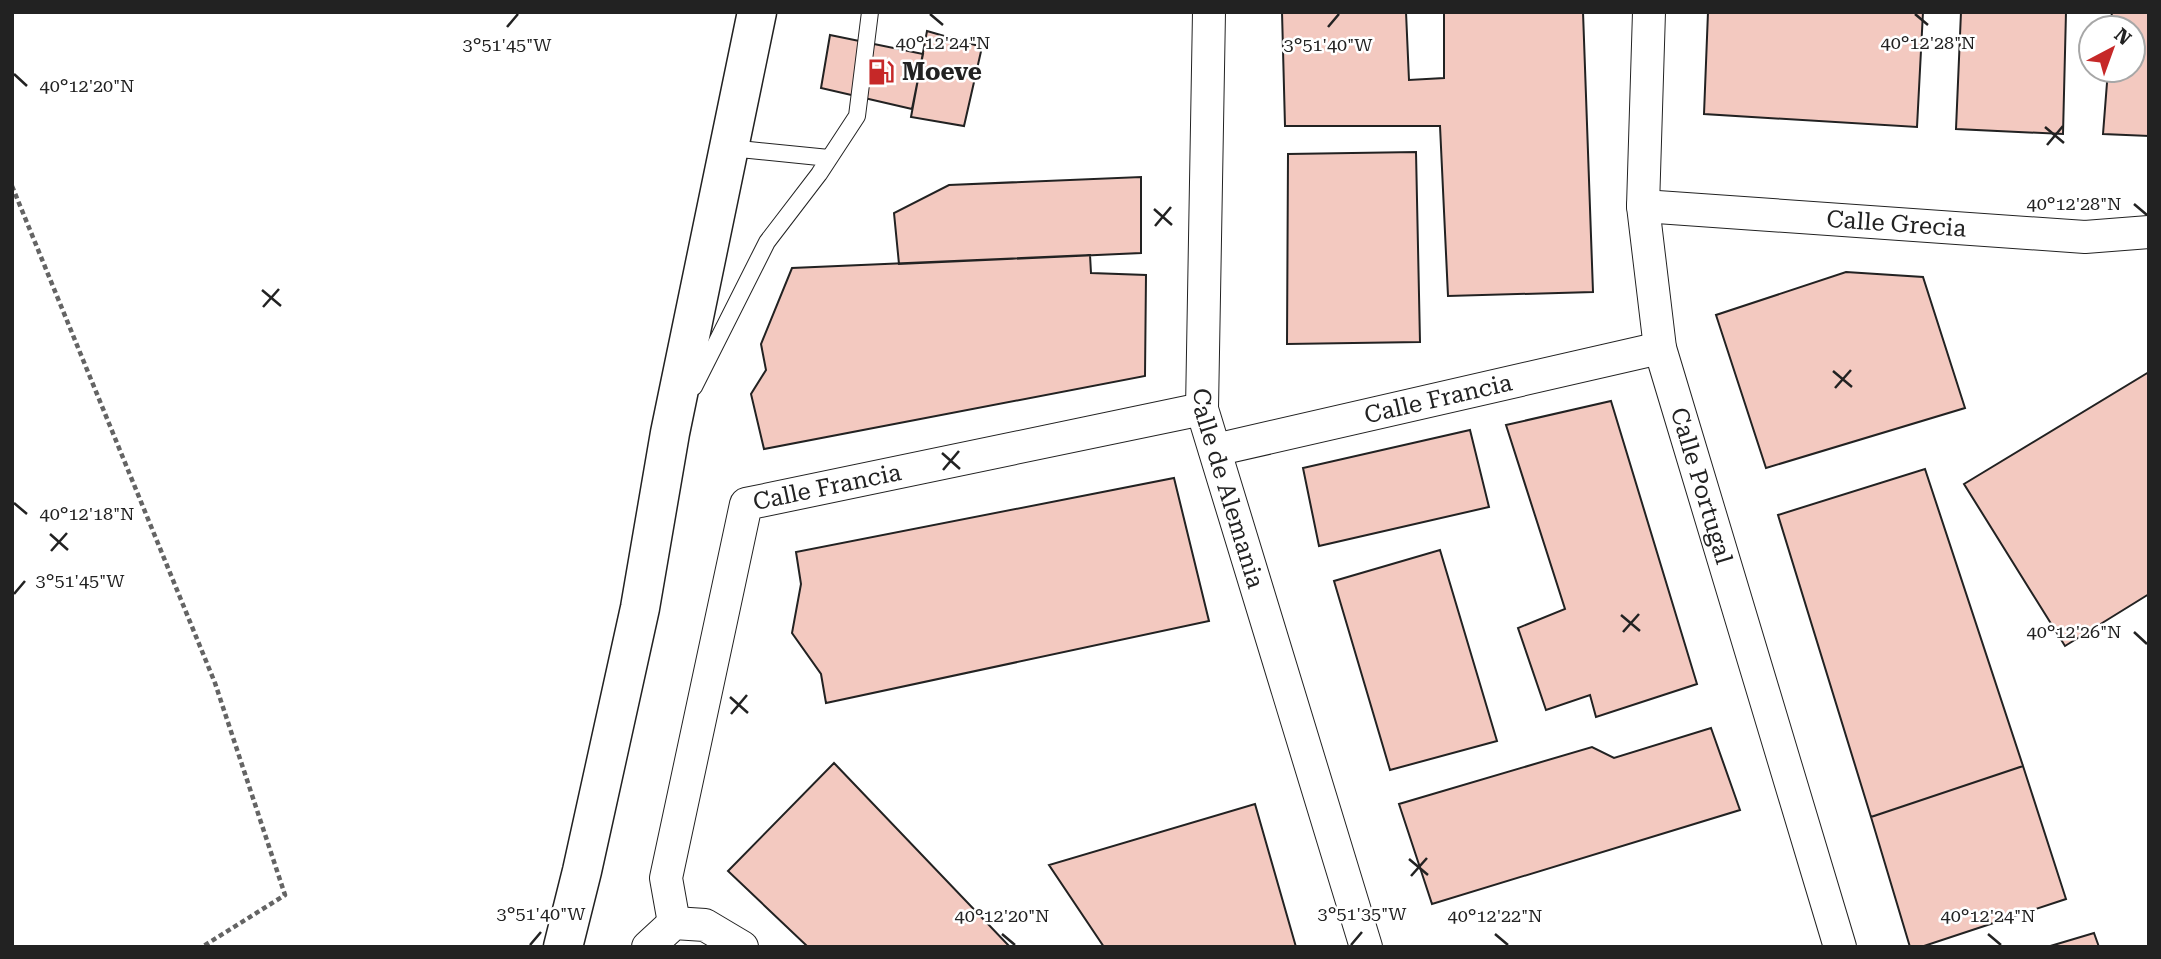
<svg xmlns="http://www.w3.org/2000/svg" width="2161" height="959" font-family="'Roboto Serif',serif">
	<style>
		.building { fill: #f3c9c0; stroke: #222; stroke-width: 2 }
		.lines { fill: none; stroke-linecap: round; stroke-linejoin: round }
		.lane-casing { stroke: #222; stroke-width: 18 }
		.street-casing { stroke: #222; stroke-width: 34 }
		.primary-casing { stroke: #222; stroke-width: 41 }
		.path { stroke: #646464; stroke-width: 4.5; stroke-dasharray: 5 3.5; stroke-linecap: butt }
		.lane { stroke: #fff; stroke-width: 16 }
		.street { stroke: #fff; stroke-width: 32 }
		.primary { stroke: #fff; stroke-width: 38 }
		.ticks { fill: none; stroke: #222; stroke-width: 2.5 }
		.labels { text-anchor: middle; stroke-width: 5; stroke-linejoin: round; paint-order: stroke }
		.poi-label { font-size: 24px; font-weight: bold; fill: #222; stroke: #fff; text-anchor: start }
		.street-label { font-size: 24px; fill: #222; stroke: #fff }
		.ticks-label { font-size: 18px; text-anchor: middle; fill: #222; stroke: #fff; stroke-width: 5; stroke-linejoin: round; paint-order: stroke }
	</style>
	<rect width="100%" height="100%" fill="#fff"/>
	<!-- building -->
	<path class="building" d="M1282,12H1406L1409,80L1444,78V12H1583L1593,292L1448,296L1440,126H1285Z
		M1708,12H1923L1917,127L1704,114Z
		M1961,12H2066L2063,134L1956,129Z
		M2112,12H2149V136L2103,134L2108,70H2133V28H2110Z
		M927,31L982,47L964,126L911,117Z
		M830,35L923,54L912,109L821,88Z
		M1416,152L1420,342L1287,344L1288,154Z
		M1141,177V253L899,264L894,213L949,185Z
		M1090,255L1091,273L1146,275L1145,376L764,449L751,394L766,370L761,344L792,268Z
		M1846,272L1923,277L1965,408L1766,468L1716,315Z
		M2149,372V594L2065,646L1964,484Z
		M1611,401L1697,684L1596,717L1590,695L1546,710L1518,628L1565,609L1506,425Z
		M1470,430L1489,507L1319,546L1303,468Z
		M1925,469L2023,766L1871,817L1778,515Z
		M1174,478L1209,621L826,703L821,674L792,633L801,584L796,552Z
		M1440,550L1497,741L1390,770L1334,581Z
		M1711,728L1740,810L1432,904L1399,804L1592,747L1614,758Z
		M834,763L1010,947H808L728,871Z
		M2023,766L2066,899L1921,947H1910L1871,817Z
		M1255,804L1296,947H1104L1049,865Z
		M2094,933L2099,947H2047Z"/>
	<g class="lines">
		<!-- lane casing -->
		<g class="lane-casing">
			<path id="lane" d="M730,148L829,158
				M694,387L767,242L819,174L857,116L870,12"/>
		</g>
		<!-- street casing -->
		<g class="street-casing">
			<g id="street">
				<path id="s1" d="M1209,12L1202,409L1366,947"/>
				<path id="s2" d="M1649,12L1643,206L1660,348L1840,947"/>
				<path id="s3" d="M1643,206L2085,237L2149,232"/>
				<path id="s4" d="M1215,450L1660,348"/>
				<path id="s5" d="M674,923L666,878L746,504L1202,409"/>
				<path d="M648,947L674,923L705,925L742,947"/>
			</g>
		</g>
		<!-- primary casing -->
		<g class="primary-casing">
			<path id="primary" d="M563,947L582,871L640,608L670,433L757,12"/>
		</g>
		<!-- path -->
		<path class="path" d="M12,186L215,683L285,895L202,947"/>
		<!-- lane -->
		<use href="#lane" class="lane"/>
		<!-- street -->
		<use href="#street" class="street"/>
		<!-- primary -->
		<use href="#primary" class="primary"/>
	</g>
	<!-- ticks -->
	<path class="ticks" d="M930,14L943,25M1915,14L1928,25M507,27L518,14M1328,27L1339,14M14,74L27,86M2045,127L2064,143M2047,145L2063,126M2134,204L2147,215M1154,209L1172,225M1155,226L1171,207M262,290L281,306M263,307L279,289M1833,371L1852,387M1835,388L1851,370M942,453L960,469M943,470L959,451M14,503L27,514M50,534L68,550M51,551L67,533M14,594L25,581M1621,615L1640,631M1623,632L1639,614M2134,632L2147,644M730,697L748,713M731,714L747,695M1409,859L1428,875M1411,876L1427,858M1002,934L1015,945M1495,934L1508,945M1988,934L2001,945M530,945L541,932M1351,945L1362,932"/>
	<!-- icons -->
	<defs>
		<g id="fuel-bare" transform="scale(2.1)"><path d="M-5.5-6h7V0h2V4h1.3V-2.5L3-4.5l.8-.8L6-3V5H2.5V1h-1V6h-7ZM-4.2-4.7v3.2H.2V-4.7Z" fill="#c62828" stroke="#fff" stroke-width="2.5" paint-order="stroke"/></g>
	</defs>
	<g fill-rule="evenodd">
		<use href="#fuel-bare" x="881" y="72"/>
	</g>
	<g class="labels">
		<!-- poi labels -->
		<g class="poi-label">
			<text x="902" y="80">Moeve</text>
		</g>
		<!-- street labels -->
		<g class="street-label">
			<text dy="8" stroke="none"><textPath href="#s3" startOffset="254">Calle Grecia</textPath></text>
			<text dy="8" stroke="none"><textPath href="#s4" startOffset="229">Calle Francia</textPath></text>
			<text dy="8" stroke="none"><textPath href="#s2" startOffset="481">Calle Portugal</textPath></text>
			<text dy="8" stroke="none"><textPath href="#s1" startOffset="480">Calle de Alemania</textPath></text>
			<text dy="8" stroke="none"><textPath href="#s5" startOffset="511">Calle Francia</textPath></text>
		</g>
	</g>
	<g class="ticks-label">
		<text x="1928" y="49">40°12'28"N</text>
		<text x="943" y="49">40°12'24"N</text>
		<text x="507" y="51">3°51'45"W</text>
		<text x="1328" y="51">3°51'40"W</text>
		<text x="87" y="92">40°12'20"N</text>
		<text x="2074" y="210">40°12'28"N</text>
		<text x="87" y="520">40°12'18"N</text>
		<text x="80" y="587">3°51'45"W</text>
		<text x="2074" y="638">40°12'26"N</text>
		<text x="541" y="920">3°51'40"W</text>
		<text x="1362" y="920">3°51'35"W</text>
		<text x="1002" y="922">40°12'20"N</text>
		<text x="1495" y="922">40°12'22"N</text>
		<text x="1988" y="922">40°12'24"N</text>
	</g>
	<!-- border -->
	<rect width="2161" height="959" fill="none" stroke="#222222" stroke-width="28"/>
	<!-- north arrow -->
	<g transform="translate(2112 49) rotate(41)"><circle r="33" fill="#ffffff" stroke="#a7a7a7" stroke-width="2"/>
	<path d="M0-5L12 26L0 18L-12 26Z" fill="#c62828"/>
	<text y="-10" font-size="19" font-weight="bold" text-anchor="middle" fill="#222222">N</text>
	</g>
</svg>
